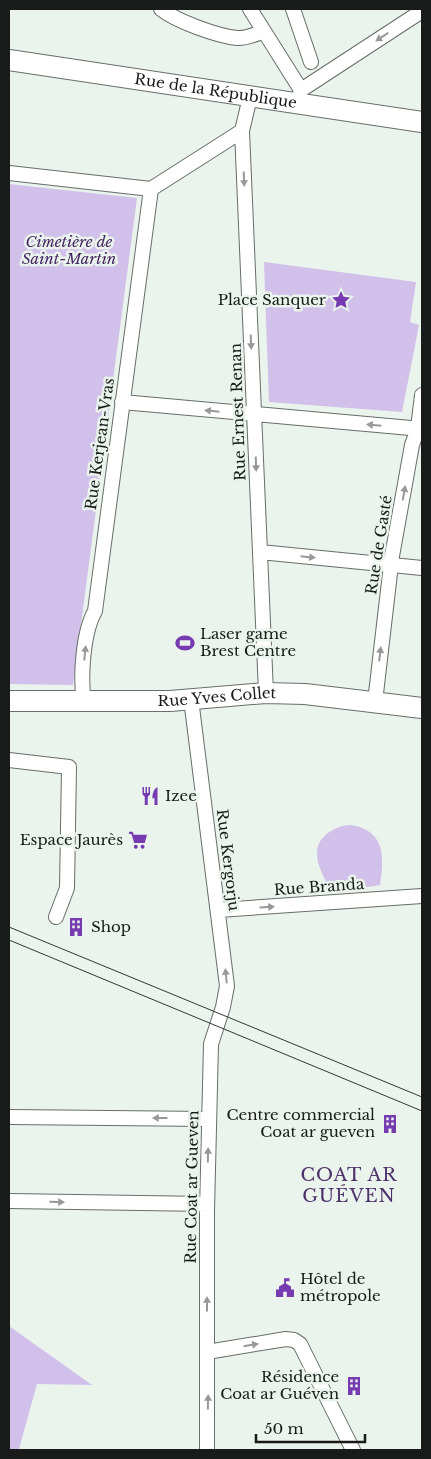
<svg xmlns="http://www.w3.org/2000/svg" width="431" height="1459" font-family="'Libre Baskerville',serif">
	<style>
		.green { fill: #d1c1ea }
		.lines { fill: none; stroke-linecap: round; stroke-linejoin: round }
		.street-casing { stroke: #666e68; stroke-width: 16 }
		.secondary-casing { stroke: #666e68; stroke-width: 22 }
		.street { stroke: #fff; stroke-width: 14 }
		.secondary { stroke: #fff; stroke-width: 20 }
		.tram { stroke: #333734; stroke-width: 1 }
		.oneway { fill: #979898 }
		.labels { text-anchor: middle; stroke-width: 5; stroke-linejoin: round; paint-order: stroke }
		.street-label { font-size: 15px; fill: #181b19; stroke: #eaf3ec }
		.park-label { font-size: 15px; font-style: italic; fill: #432463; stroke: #eaf3ec }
		.poi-label { font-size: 15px; fill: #181b19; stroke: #eaf3ec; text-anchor: end }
		.quarter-label { font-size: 18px; letter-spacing: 1px; fill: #4e336d; stroke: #eaf3ec }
	</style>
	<rect width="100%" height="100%" fill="#eaf3ec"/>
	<!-- green -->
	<path class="green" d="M9,184L137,198L73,685L9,684Z
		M264,262L416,282L410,322L419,325L402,412L269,402Z
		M351,825C386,831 384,857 380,885L332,893C322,874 306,849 328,833C335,828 342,825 351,825Z
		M9,1326L92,1385L37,1384L19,1449H9Z"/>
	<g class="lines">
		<!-- street casing -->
		<g class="street-casing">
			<path id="street" d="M161,9C176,21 217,36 237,38C246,39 256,34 264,31
				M250,9L301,90
				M293,9L311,62
				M298,103L301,90L422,11
				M242,131L266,693
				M9,173L151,189
				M151,189L242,131L250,97
				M122,402L422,429
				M260,552L422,568
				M191,699L227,986L223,1007L211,1044L207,1211V1450
				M84,702C80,677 83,632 95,611L151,189
				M375,702L392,556L412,445L418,428L422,395
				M9,760L69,767L67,888L56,917
				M219,910L422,896
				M9,1117L209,1119
				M9,1201L207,1204
				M207,1352L286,1339L294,1340L300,1344L353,1450"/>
		</g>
		<!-- secondary casing -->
		<g class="secondary-casing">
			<g id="secondary">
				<path id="s1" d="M9,60L422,122"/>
				<path id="s2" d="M9,701H170L266,693L305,694L422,708"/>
			</g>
		</g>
		<!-- street -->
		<use href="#street" class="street"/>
		<!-- secondary -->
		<use href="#secondary" class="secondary"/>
		<!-- tram -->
		<path class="tram" d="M9,927L422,1097
			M9,940L422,1111"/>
	</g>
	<!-- one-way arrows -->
	<defs><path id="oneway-solid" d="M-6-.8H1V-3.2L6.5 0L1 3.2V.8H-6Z" transform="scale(1.25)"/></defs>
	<g class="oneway">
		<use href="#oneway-solid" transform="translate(382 37) rotate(147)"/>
		<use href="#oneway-solid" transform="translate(244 179) rotate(88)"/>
		<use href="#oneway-solid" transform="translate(251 342) rotate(88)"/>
		<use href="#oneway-solid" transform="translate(212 411) rotate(-174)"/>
		<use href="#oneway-solid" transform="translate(374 425) rotate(-175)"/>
		<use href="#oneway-solid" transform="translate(256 464) rotate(88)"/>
		<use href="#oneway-solid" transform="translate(404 493) rotate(-80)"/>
		<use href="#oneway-solid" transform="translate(308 557) rotate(6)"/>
		<use href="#oneway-solid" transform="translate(85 653) rotate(-84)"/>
		<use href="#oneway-solid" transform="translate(380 654) rotate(-83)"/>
		<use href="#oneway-solid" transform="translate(267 907) rotate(-4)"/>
		<use href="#oneway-solid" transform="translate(226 976) rotate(-96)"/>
		<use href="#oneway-solid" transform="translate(160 1118) rotate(-180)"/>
		<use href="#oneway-solid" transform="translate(208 1155) rotate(-89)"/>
		<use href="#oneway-solid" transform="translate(57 1202) rotate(1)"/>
		<use href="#oneway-solid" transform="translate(207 1304) rotate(-90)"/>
		<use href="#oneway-solid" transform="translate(251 1345) rotate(-9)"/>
		<use href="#oneway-solid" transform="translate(208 1402) rotate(-89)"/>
	</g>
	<!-- icons -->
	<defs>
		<g id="sight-bare" transform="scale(1.5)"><path d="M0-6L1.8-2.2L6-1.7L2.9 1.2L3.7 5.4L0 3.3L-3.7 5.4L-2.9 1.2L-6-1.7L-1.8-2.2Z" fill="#773bb1" stroke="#eaf3ec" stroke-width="2.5" paint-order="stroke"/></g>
		<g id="stadium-bare" transform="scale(1.5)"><path d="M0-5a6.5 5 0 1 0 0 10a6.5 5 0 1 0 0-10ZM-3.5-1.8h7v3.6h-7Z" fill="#773bb1" stroke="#eaf3ec" stroke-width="2.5" paint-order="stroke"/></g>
		<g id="restaurant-bare" transform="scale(1.5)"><path d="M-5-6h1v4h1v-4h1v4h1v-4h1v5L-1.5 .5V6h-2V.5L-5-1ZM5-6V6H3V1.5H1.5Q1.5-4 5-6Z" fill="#773bb1" stroke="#eaf3ec" stroke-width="2.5" paint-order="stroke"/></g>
		<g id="supermarket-bare" transform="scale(1.5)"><path d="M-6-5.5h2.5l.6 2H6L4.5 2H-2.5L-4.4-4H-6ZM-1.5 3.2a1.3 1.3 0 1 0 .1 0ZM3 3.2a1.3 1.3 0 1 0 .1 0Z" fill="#773bb1" stroke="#eaf3ec" stroke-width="2.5" paint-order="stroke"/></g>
		<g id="building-bare" transform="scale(1.5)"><path d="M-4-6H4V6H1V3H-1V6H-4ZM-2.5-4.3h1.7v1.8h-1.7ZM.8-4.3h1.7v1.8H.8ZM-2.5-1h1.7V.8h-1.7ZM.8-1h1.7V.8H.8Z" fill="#773bb1" stroke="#eaf3ec" stroke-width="2.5" paint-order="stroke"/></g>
		<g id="civic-bare" transform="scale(1.5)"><path d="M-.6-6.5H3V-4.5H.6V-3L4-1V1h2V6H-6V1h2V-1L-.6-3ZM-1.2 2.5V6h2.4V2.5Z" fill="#773bb1" stroke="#eaf3ec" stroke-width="2.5" paint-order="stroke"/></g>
	</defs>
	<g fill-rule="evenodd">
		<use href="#sight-bare" x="341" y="300"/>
		<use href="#stadium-bare" x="185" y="643"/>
		<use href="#restaurant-bare" x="150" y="796"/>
		<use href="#supermarket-bare" x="138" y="840"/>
		<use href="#building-bare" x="76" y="927"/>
		<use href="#building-bare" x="390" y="1124"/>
		<use href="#civic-bare" x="285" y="1288"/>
		<use href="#building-bare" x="354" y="1386"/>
	</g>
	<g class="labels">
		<!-- street labels -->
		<g class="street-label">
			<text dy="5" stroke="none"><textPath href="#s1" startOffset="209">Rue de la République</textPath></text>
			<text transform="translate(238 412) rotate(-92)" y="5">Rue Ernest Renan</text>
			<text transform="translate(100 444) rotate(-82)" y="5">Rue Kerjean-Vras</text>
			<text transform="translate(379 545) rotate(-81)" y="5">Rue de Gasté</text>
			<text dy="5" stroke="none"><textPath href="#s2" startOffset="208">Rue Yves Collet</textPath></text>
			<text transform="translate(228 860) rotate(83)" y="5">Rue Kergorju</text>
			<text transform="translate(319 887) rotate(-4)" y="5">Rue Branda</text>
			<text transform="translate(192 1187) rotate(-89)" y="5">Rue Coat ar Gueven</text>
		</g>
		<!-- park labels -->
		<g class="park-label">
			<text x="69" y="247">Cimetière de<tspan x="69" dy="17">Saint-Martin</tspan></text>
		</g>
		<!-- poi labels -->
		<g class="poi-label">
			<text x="326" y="305">Place Sanquer</text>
			<text x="200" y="639" text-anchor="start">Laser game<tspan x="200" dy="17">Brest Centre</tspan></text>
			<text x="165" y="801" text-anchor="start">Izee</text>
			<text x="123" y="845">Espace Jaurès</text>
			<text x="91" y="932" text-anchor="start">Shop</text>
			<text x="375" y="1120">Centre commercial<tspan x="375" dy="17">Coat ar gueven</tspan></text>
			<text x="300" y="1284" text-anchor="start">Hôtel de<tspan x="300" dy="17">métropole</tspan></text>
			<text x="339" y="1382">Résidence<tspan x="339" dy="17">Coat ar Guéven</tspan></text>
		</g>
		<!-- quarter labels -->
		<g class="quarter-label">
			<text x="349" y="1181">COAT AR<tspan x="349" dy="21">GUÉVEN</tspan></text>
		</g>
	</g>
	<!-- border -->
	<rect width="431" height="1459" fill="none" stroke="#181b19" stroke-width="20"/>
	<!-- scale -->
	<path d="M256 1434v8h109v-8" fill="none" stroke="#181b19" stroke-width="2.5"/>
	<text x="264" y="1434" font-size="15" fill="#181b19" stroke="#eaf3ec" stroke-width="4" paint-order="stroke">50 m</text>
</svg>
